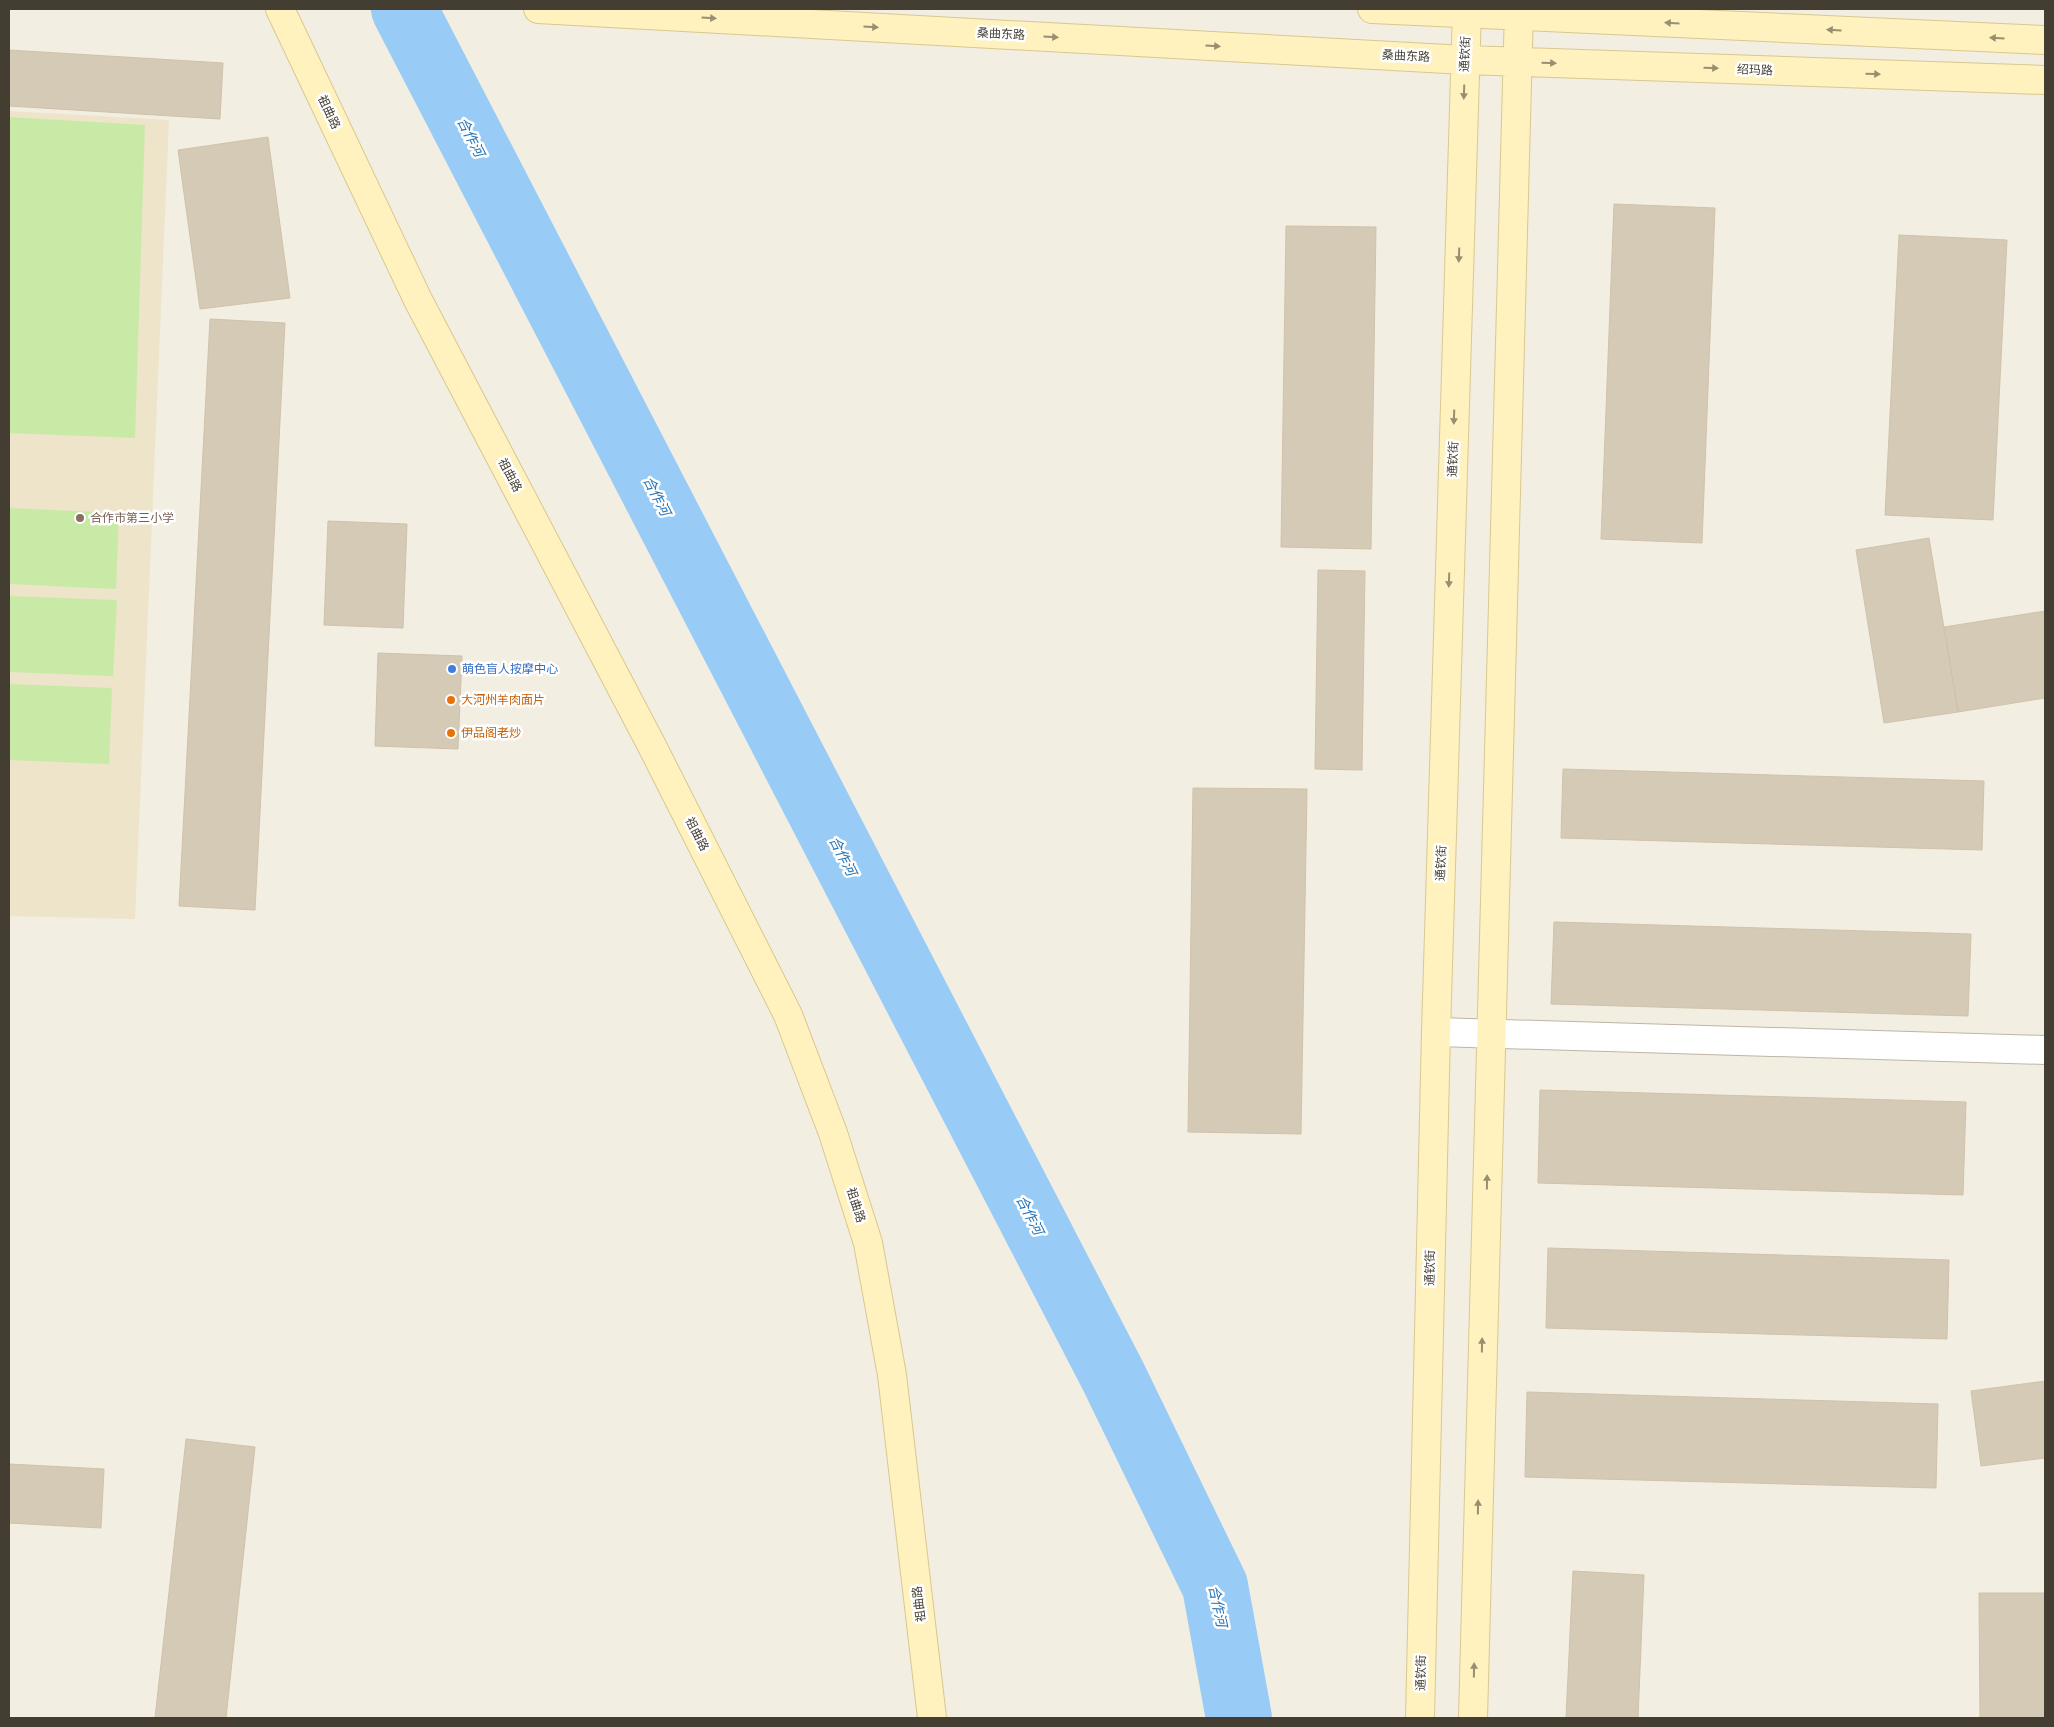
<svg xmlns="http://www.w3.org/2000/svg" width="2054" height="1727" font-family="Lato,'Noto Sans SC',sans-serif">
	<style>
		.education { fill: #ede4ca }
		.green { fill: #c9eaa6 }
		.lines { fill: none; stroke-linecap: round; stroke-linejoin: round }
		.river { stroke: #98cbf5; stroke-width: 66 }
		.building { fill: #d4cab6; stroke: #d0c2a9 }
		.street-casing { stroke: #beb6a4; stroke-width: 30 }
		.secondary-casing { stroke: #d9c88f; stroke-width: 30 }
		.street { stroke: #fff; stroke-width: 28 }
		.secondary { stroke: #fff2bf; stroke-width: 28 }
		.oneway { fill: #988f71 }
		.education-dot { fill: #8d6e63; stroke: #fff; stroke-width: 2 }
		.shop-dot { fill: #3f7fe0; stroke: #fff; stroke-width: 2 }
		.food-dot { fill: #e8710a; stroke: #fff; stroke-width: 2 }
		.labels { text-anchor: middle; stroke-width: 5; stroke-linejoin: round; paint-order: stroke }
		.street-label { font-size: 12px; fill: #443e32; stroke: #fff }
		.education-label { font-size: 12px; fill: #785e54; stroke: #fff; text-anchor: start }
		.shop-label { font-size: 12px; fill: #366cbe; stroke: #fff; text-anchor: start }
		.food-label { font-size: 12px; fill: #c56008; stroke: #fff; text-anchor: start }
		.water-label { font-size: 14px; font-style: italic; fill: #2473b6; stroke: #fff }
	</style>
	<rect width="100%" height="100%" fill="#f2eee2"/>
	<!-- education -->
	<path class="education" d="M9,111L169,120L135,919L9,916Z"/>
	<!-- green -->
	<path class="green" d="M9,117L145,125L135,438L9,433Z
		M9,508L119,513L116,589L9,584Z
		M9,596L117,600L113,676L9,672Z
		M9,684L112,688L109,764L9,760Z"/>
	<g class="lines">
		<!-- river -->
		<path class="river" d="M404,9L1113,1376L1215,1586L1239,1718"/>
	</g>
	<!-- building -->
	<path class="building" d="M9,50L223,63L220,119L9,106Z
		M268,137L290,298L200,309L178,150Z
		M1614,204L1715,208L1702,543L1601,539Z
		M1286,226L1376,227L1371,549L1281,547Z
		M1899,235L2007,240L1993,520L1885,515Z
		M210,319L285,323L255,910L179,906Z
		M328,521L407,524L403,628L324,625Z
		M1929,538L1958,712L1884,723L1856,550Z
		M1318,570L1365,571L1362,770L1315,769Z
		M2045,611V698L1958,712L1944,627Z
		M378,653L462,656L458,749L375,746Z
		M1563,769L1984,781L1982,850L1561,838Z
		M1193,788L1307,789L1301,1134L1188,1132Z
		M1554,922L1971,934L1968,1016L1551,1004Z
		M1540,1090L1966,1102L1963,1195L1538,1183Z
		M1548,1248L1949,1260L1947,1339L1546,1328Z
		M2045,1381V1458L1981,1466L1971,1391Z
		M1527,1392L1938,1404L1936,1488L1525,1477Z
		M186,1439L255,1447L226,1718H155Z
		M9,1464L104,1469L101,1528L9,1523Z
		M1573,1571L1644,1575L1638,1718H1566Z
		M1979,1593H2045V1718H1980Z"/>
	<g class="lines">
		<!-- street casing -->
		<g class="street-casing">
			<path id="street" d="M1436,1032L2045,1050"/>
		</g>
		<!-- secondary casing -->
		<g class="secondary-casing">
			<path id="secondary" d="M280,9L418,300L652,746L788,1015L833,1133L868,1243L892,1375L932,1718
				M538,9L1465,60L2045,80
				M1372,9L2045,40
				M1420,1718L1436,1032L1467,9
				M1473,1718L1519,9"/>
		</g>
		<!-- street -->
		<use href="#street" class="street"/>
		<!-- secondary -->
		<use href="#secondary" class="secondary"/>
	</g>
	<!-- one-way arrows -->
	<defs><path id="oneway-solid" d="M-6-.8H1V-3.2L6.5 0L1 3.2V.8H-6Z" transform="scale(1.25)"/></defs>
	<g class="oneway">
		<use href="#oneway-solid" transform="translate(709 18) rotate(3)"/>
		<use href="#oneway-solid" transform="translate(1672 23) rotate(-177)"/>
		<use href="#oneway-solid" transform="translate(871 27) rotate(3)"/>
		<use href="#oneway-solid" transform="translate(1834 30) rotate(-177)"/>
		<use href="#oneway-solid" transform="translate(1051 37) rotate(3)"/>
		<use href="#oneway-solid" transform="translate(1997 38) rotate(-177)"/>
		<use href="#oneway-solid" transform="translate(1213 46) rotate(3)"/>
		<use href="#oneway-solid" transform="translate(1549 63) rotate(2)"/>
		<use href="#oneway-solid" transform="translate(1711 68) rotate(2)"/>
		<use href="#oneway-solid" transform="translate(1873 74) rotate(2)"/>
		<use href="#oneway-solid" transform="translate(1464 92) rotate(92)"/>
		<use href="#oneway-solid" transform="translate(1459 255) rotate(92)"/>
		<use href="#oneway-solid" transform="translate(1454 417) rotate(92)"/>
		<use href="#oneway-solid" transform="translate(1449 580) rotate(92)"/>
		<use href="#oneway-solid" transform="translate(1487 1182) rotate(-89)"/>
		<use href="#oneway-solid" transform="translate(1482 1345) rotate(-89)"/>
		<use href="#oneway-solid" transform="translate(1478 1507) rotate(-89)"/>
		<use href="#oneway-solid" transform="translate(1474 1670) rotate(-89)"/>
	</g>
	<!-- markers -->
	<circle class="education-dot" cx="80" cy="518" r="5"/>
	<circle class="shop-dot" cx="452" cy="669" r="5"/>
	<g class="food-dot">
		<circle cx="451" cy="700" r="5"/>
		<circle cx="451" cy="733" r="5"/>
	</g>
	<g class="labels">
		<!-- street labels -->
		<g class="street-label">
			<text transform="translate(1001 34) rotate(3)" y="4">桑曲东路</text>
			<text transform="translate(1465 54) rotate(-88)" y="4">通钦街</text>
			<text transform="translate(1406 56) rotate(3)" y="4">桑曲东路</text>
			<text transform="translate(1755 70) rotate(2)" y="4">绍玛路</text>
			<text transform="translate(329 112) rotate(65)" y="4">祖曲路</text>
			<text transform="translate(1453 459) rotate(-88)" y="4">通钦街</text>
			<text transform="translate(510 475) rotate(62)" y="4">祖曲路</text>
			<text transform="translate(697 834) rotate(63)" y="4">祖曲路</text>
			<text transform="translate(1441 863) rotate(-88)" y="4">通钦街</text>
			<text transform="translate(856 1205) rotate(72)" y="4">祖曲路</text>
			<text transform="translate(1430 1268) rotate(-89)" y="4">通钦街</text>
			<text transform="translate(919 1604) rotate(-97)" y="4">祖曲路</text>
			<text transform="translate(1421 1673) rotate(-89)" y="4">通钦街</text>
		</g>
		<!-- education labels -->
		<g class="education-label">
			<text x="90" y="522">合作市第三小学</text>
		</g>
		<!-- shop labels -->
		<g class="shop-label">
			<text x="462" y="673">萌色盲人按摩中心</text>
		</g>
		<!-- food labels -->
		<g class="food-label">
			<text x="461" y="704">大河州羊肉面片</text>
			<text x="461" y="737">伊品阁老炒</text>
		</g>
		<!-- water labels -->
		<g class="water-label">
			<text transform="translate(471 137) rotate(63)" y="5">合作河</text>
			<text transform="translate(657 496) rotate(63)" y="5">合作河</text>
			<text transform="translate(843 856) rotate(63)" y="5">合作河</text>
			<text transform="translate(1030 1215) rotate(63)" y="5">合作河</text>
			<text transform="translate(1218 1606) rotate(78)" y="5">合作河</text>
		</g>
	</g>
	<!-- border -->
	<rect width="2054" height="1727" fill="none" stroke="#443e32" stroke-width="20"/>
</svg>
